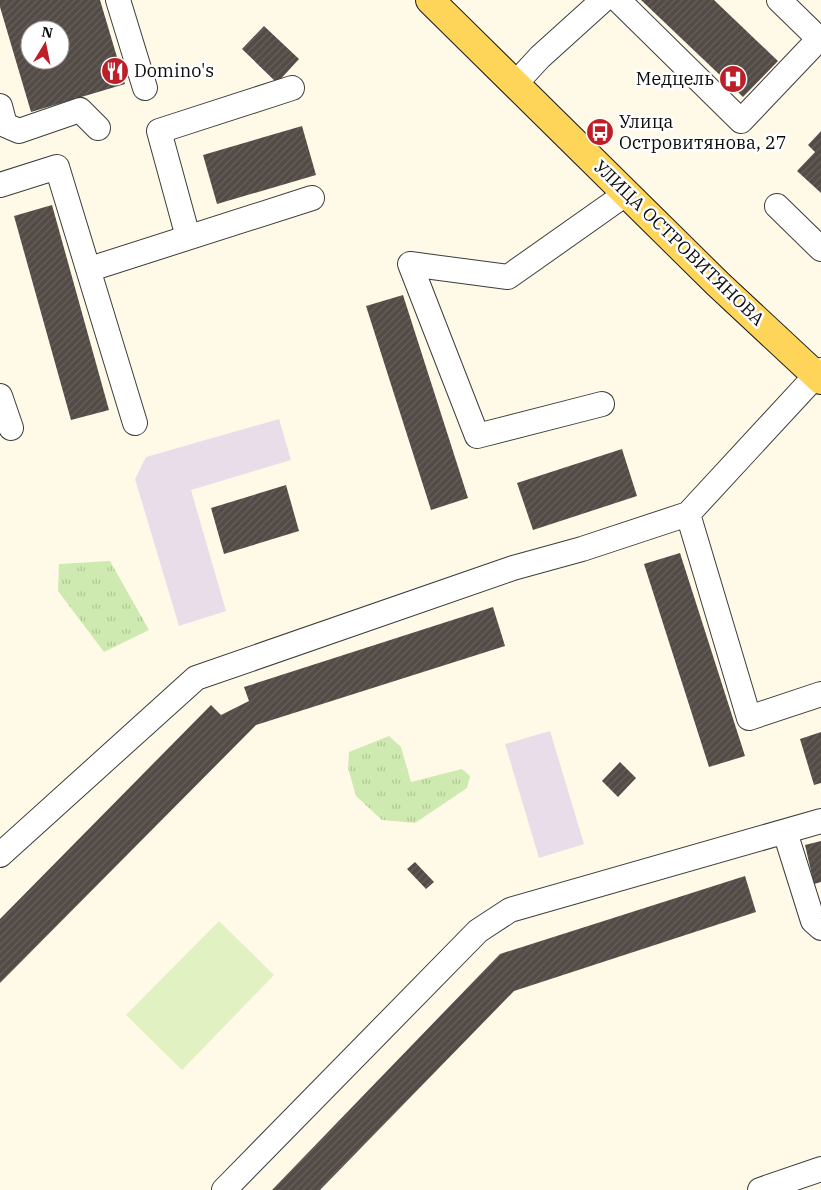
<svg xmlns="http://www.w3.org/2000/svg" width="821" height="1190" font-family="'IBM Plex Serif',serif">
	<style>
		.industrial { fill: #e9ddea }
		.park { fill: url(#park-tufts) }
		.pitch { fill: #e1f1c2 }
		.building { fill: url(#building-hatch); fill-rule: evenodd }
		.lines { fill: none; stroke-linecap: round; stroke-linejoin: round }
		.minor-casing { stroke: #3d3d3d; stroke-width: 26 }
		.major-casing { stroke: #1b1b1b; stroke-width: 30 }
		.minor { stroke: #fff; stroke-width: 24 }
		.major { stroke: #fed558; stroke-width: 28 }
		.labels { text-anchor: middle; stroke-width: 5; stroke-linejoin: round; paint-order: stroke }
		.poi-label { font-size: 18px; fill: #0a0a0a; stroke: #fff; text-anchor: start }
		.street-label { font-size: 18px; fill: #0a0a0a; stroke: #fff }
	</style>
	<defs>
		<pattern id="park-tufts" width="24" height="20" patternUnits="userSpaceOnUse" patternTransform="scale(1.25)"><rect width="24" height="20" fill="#cfeab0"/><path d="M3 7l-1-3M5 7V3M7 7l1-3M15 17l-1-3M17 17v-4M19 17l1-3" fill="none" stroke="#b0c796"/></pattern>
		<pattern id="building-hatch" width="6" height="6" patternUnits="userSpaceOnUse" patternTransform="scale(1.25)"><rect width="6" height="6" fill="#534b46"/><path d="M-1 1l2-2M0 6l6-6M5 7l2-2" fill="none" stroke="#67605c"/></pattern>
	</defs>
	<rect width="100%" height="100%" fill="#fffae7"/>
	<!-- industrial -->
	<path class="industrial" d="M279,419L291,460L191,490L226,611L179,626L135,479L146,457Z
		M550,731L584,844L539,858L505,744Z"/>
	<!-- park -->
	<path class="park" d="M110,561L149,630L104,652L58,591L59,564Z
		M389,736L401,747L411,782L462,769L470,776L467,788L415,823L382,820L356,796L348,768L349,752Z"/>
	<!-- pitch -->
	<path class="pitch" d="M219,921L274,975L182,1070L126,1015Z"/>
	<!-- building -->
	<path class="building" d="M0,0H100L125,84L31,112L0,7ZM30,30H60V60H30Z
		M641,0H714L778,61L743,97Z
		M264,26L299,59L277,83L242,49Z
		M302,126L316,175L217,204L203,155Z
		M821,131V193L797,171L815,152L808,145Z
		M52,205L109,410L71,420L14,216Z
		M403,295L468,498L431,510L366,306Z
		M622,449L637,496L533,530L517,483Z
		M286,485L299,531L224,554L211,508Z
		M680,553L745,756L709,767L644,564Z
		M493,607L505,646L256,725L0,983V919L211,705L221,715L249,701L244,687Z
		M821,732V783L814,785L800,739Z
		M620,762L636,778L618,797L602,781Z
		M821,841V882L814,884L805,845Z
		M415,862L434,882L426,889L407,869Z
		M745,876L756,912L514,991L320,1190H272L500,954Z"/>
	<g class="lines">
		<!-- minor casing -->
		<g class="minor-casing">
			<path id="minor" d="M118,0L145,88
				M618,0L741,121L819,39L779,0
				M516,83L540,57L603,0
				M0,106L5,125L19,131L80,110L98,128
				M0,185L57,167L135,423
				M777,206L821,249
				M188,237L159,131L292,88
				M90,269L312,198
				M0,396L11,428
				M602,404L477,436L410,264L508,277L627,193
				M688,514L749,718L821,694
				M785,832L813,921L821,928
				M0,855L196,678L513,568L582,549L688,514L821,370
				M224,1190L478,931L510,910L821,821
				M760,1190L821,1169"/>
		</g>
		<!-- major casing -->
		<g class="major-casing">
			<path id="major" d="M430,0L718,284L821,380"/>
		</g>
		<!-- minor -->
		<use href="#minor" class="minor"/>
		<!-- major -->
		<use href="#major" class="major"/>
	</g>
	<!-- icons -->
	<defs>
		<g id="restaurant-disc" transform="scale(1.4375)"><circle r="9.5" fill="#be1e27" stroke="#fff"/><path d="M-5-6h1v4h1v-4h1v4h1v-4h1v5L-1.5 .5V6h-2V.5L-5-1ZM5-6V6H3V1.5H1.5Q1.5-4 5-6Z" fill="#fff"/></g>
		<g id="hospital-disc" transform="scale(1.4375)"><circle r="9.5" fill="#be1e27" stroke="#fff"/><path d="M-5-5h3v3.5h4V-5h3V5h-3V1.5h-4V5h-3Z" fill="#fff"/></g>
		<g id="bus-disc" transform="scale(1.4375)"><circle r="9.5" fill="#be1e27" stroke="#fff"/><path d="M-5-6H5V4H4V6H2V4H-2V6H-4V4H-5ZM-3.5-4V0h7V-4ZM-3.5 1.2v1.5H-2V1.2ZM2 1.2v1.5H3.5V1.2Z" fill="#fff"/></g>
	</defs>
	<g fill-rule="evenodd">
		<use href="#restaurant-disc" x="115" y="71"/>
		<use href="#hospital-disc" x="733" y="79"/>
		<use href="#bus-disc" x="600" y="132"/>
	</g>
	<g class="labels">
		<!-- poi labels -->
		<g class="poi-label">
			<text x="134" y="77">Domino's</text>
			<text x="714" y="85" text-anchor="end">Медцель</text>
			<text x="619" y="128">Улица<tspan x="619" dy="21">Островитянова, 27</tspan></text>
		</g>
		<!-- street labels -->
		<g class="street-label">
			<text transform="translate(679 243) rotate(44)" y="6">УЛИЦА ОСТРОВИТЯНОВА</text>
		</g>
	</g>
	<!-- north arrow -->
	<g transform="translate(45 45) rotate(10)"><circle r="24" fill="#ffffff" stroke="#9d9d9d"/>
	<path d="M0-4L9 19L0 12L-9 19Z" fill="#be1e27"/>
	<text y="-8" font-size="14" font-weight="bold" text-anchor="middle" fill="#0a0a0a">N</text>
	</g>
</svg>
